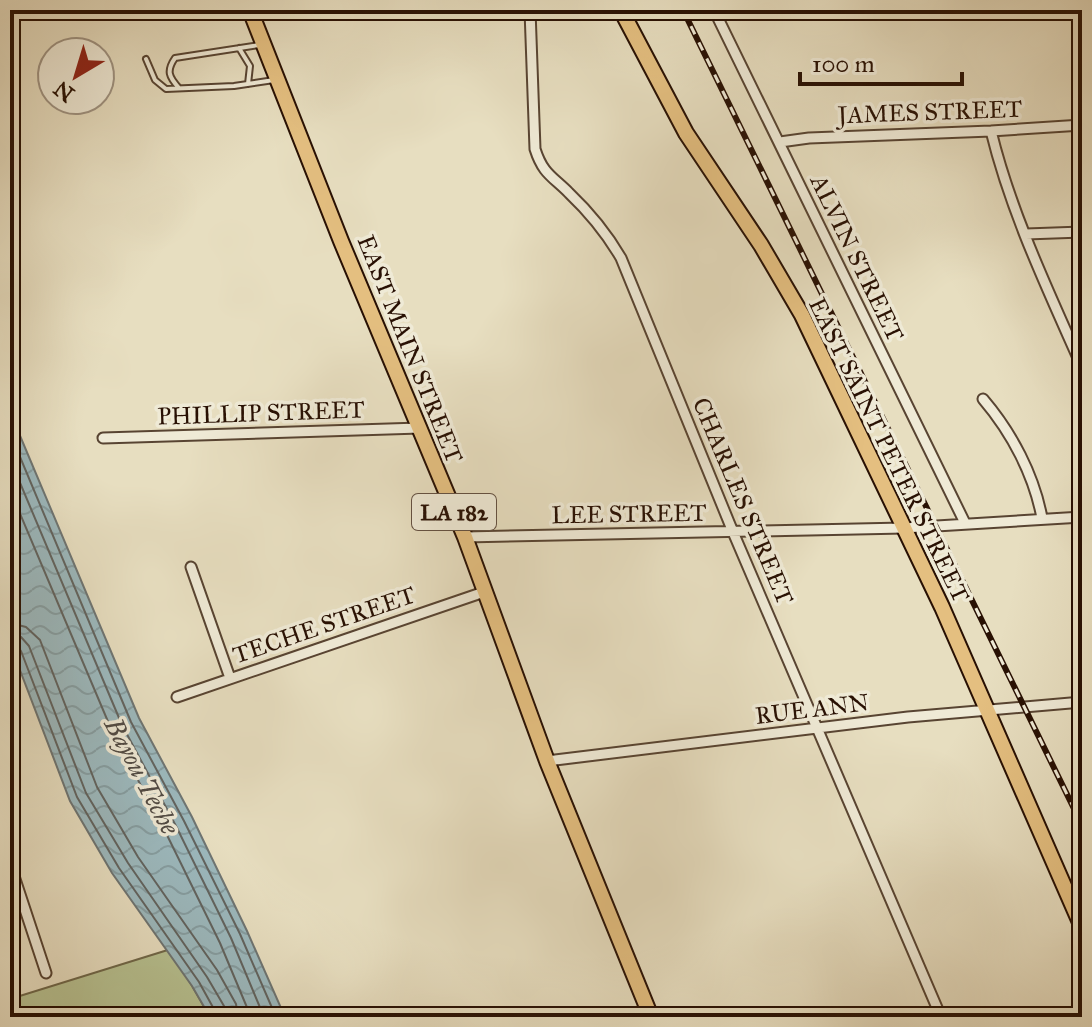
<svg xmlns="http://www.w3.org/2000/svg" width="1092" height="1027" font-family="'IM FELL Great Primer',serif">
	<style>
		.park { fill: #b7c191; stroke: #70684a; stroke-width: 2 }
		.water { fill: url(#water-waves); stroke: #6e7573; stroke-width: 2 }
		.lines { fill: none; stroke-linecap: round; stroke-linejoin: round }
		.shore { stroke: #626460; stroke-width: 2 }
		.service-casing { stroke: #584432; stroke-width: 8 }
		.minor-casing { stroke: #584432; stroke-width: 13 }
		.primary-casing { stroke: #281003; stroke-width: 18 }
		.service { stroke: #efead6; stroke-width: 4 }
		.minor { stroke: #efead6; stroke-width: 9 }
		.primary { stroke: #e4bf80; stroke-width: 14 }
		.rail-casing { stroke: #281003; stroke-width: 6 }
		.rail { stroke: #efead6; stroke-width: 3; stroke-dasharray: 9; stroke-linecap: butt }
		.labels { text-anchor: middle; stroke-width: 7; stroke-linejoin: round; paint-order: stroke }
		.shield { fill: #efead6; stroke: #645142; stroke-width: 2 }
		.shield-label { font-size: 22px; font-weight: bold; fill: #281003 }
		.street-label { font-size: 24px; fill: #281003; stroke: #efead6 }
		.water-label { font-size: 26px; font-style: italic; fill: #514b44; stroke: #efead6 }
	</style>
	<defs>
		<pattern id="water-waves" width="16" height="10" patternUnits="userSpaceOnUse" patternTransform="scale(2)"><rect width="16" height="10" fill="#9cb9be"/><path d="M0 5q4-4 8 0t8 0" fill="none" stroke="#869ea2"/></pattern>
	</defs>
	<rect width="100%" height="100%" fill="#e7dec0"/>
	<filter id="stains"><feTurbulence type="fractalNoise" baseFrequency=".0025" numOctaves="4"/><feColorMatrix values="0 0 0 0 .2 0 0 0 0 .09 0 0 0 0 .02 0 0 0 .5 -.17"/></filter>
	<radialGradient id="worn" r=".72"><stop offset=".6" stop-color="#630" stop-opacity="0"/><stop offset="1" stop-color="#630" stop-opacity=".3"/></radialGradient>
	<!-- park -->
	<path class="park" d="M171,949L210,1017H10V999Z"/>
	<!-- water -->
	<path class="water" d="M10,412L139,718L192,817L247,931L285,1017H210L192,986L112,873L70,801L10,644Z"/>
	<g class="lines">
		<!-- shore -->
		<path class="shore" d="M10,433L131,722L184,821L240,934L276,1017
			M10,459L122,725L176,826L231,938L264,1017
			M10,490L112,731L165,831L220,943L251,1017
			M10,623L26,627L40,640L97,787L138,857L217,970L236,1004L238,1017
			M10,635L21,637L29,646L86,793L128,863L207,977L224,1006L226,1017
			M10,646H17L21,651L77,797L119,868L199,982L215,1011L216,1017"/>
		<!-- service casing -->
		<g class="service-casing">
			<path id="service" d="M239,48L250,66L248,84
				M146,59L155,80L166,89L234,86L274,80
				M179,88C169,77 166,71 175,58L259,45"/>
		</g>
		<!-- minor casing -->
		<g class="minor-casing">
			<path id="minor" d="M530,10L535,149C543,174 552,176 569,193C589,212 607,234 621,258L733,532L941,1017
				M714,10L965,523
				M991,131C1011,213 1048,290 1082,367
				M780,142L809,138L991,131L1082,125
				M1026,234L1082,232
				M983,399C1012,433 1034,475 1042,518
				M103,438L420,428
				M465,537L904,528L1082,517
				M191,567L230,678
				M177,697L484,592
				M547,761L908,717L1082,702
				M10,864L46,973"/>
		</g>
		<!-- primary casing -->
		<g class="primary-casing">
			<path id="primary" d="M250,10L341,241L465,537L547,761L651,1017
				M621,10L686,133L761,245L802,315L942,607L1082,927"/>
		</g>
		<!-- service -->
		<use href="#service" class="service"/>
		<!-- minor -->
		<use href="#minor" class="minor"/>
		<!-- primary -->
		<use href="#primary" class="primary"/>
		<!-- rail casing -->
		<g class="rail-casing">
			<path id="rail" d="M683,10L1082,825"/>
		</g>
		<!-- rail -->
		<use href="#rail" class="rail"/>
	</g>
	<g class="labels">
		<!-- shield labels -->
		<rect class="shield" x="412" y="494" width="84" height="36" rx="6"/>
		<g class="shield-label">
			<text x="454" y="520">LA 182</text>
		</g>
		<!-- street labels -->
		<g class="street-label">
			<text transform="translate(930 112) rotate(-2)" y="8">JAMES STREET</text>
			<text transform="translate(857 258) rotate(64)" y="8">ALVIN STREET</text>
			<text transform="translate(410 349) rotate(68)" y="8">EAST MAIN STREET</text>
			<text transform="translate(261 413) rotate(-2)" y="8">PHILLIP STREET</text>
			<text transform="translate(889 450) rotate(64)" y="8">EAST SAINT PETER STREET</text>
			<text transform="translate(743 501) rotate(67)" y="8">CHARLES STREET</text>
			<text transform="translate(629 514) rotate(-1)" y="8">LEE STREET</text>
			<text transform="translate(324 625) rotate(-19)" y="8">TECHE STREET</text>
			<text transform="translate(812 709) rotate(-7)" y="8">RUE ANN</text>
		</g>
		<!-- water labels -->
		<g class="water-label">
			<text transform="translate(142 776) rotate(62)" y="9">Bayou Teche</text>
		</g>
	</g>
	<!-- margin -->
	<rect width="1092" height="1027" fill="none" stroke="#e7dec0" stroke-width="40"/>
	<rect x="12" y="12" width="1068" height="1003" fill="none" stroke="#281003" stroke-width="4"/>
	<rect x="20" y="20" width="1052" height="987" fill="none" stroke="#281003" stroke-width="2"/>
	<!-- north arrow -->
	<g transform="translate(76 76) rotate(218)"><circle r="38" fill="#efead6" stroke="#9f9382" stroke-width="2"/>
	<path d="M0-6L14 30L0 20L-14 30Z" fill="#8f2418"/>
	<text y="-12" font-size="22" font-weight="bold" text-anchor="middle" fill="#281003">N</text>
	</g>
	<!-- scale -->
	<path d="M800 72v12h162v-12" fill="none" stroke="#281003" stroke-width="4"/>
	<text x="812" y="72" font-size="24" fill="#281003" stroke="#efead6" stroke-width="6" paint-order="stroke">100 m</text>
	<rect width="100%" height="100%" filter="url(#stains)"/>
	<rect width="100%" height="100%" fill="url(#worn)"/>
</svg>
